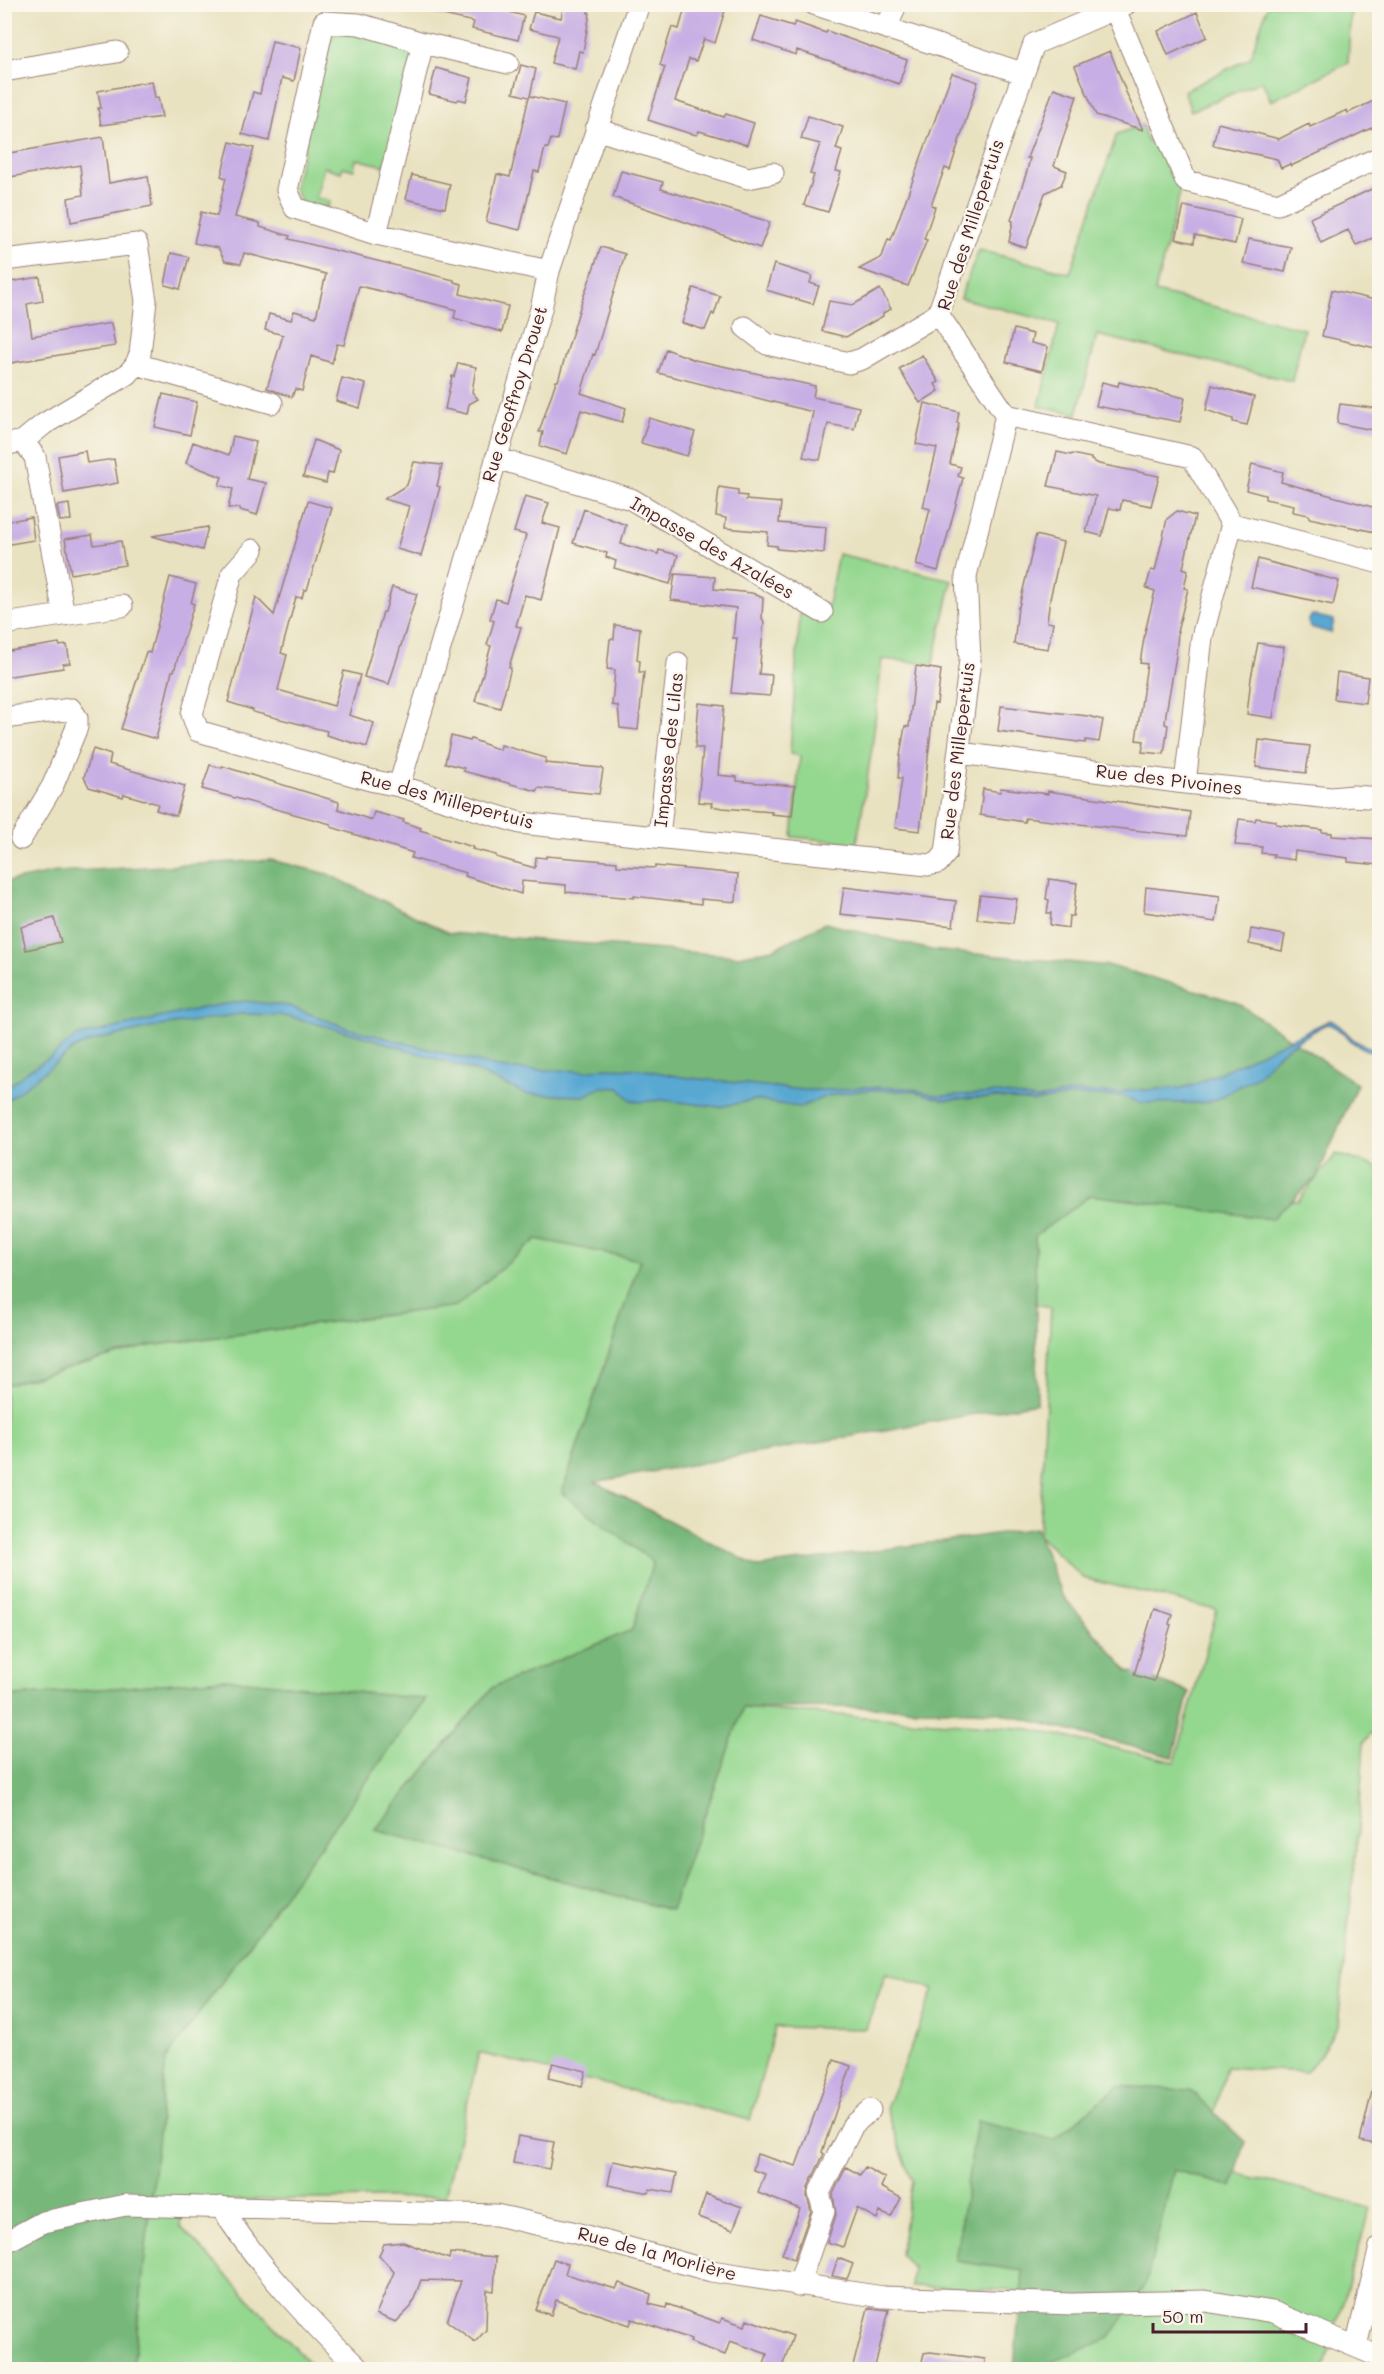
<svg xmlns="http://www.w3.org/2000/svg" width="1384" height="2374" font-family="Mali,sans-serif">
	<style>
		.green { fill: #94d78f; stroke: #6f7b5d; stroke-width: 1.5 }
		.forest { fill: #77b87a; stroke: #606c52; stroke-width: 1.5 }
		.water { fill: #58a8d2; stroke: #51647e; stroke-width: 1.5 }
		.building { fill: #c7aee4 }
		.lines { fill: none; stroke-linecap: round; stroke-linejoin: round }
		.street-casing { stroke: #9a8076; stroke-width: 23 }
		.street { stroke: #fff; stroke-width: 21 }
		.labels { text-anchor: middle; stroke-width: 4.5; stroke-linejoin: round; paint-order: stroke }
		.street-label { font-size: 18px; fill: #4a1f2b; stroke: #fbf7ec }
	</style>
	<rect width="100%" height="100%" fill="#fbf7ec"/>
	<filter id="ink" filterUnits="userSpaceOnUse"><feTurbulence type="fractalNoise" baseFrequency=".0167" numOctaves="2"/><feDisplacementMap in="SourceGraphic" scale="12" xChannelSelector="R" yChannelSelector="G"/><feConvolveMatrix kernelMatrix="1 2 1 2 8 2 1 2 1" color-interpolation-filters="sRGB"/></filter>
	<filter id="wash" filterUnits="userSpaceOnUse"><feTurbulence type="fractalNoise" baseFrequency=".008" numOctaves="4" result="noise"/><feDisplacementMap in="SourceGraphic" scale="24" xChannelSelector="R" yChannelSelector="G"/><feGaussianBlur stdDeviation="1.35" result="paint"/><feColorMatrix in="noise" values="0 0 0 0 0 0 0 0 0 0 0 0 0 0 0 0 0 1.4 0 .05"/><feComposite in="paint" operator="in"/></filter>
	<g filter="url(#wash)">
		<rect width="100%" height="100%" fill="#e9e2c1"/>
		<!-- green -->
		<path class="green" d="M1268,5H1351L1348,63L1271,101L1262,81L1191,111L1184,91L1250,58Z
			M342,29L402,43L413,58L385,166L356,159L354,170L343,167L341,172L324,167L316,198L330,201L328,208L302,204L294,188L331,37Z
			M1142,125L1147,141L1160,137L1181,188L1155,292L1304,329L1292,381L1097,335L1077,414L1039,406L1059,324L960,298L979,250L1070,273L1117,134Z
			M838,554L952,580L933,664L882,659L872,748L857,843L792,837L800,756L790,754L800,612L825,620Z
			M1336,1154L1379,1167V1734L1371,1733L1364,1742L1359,1820L1338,2025L1320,2055L1306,2072L1226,2067L1201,2164L1370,2208L1324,2369H1048L1064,2293L911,2286L913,2268L900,2254L912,2181L886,2109L934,1989L886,1973L866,2029L775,2027L750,2120L479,2053L445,2197L185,2201L180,2226L315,2369H133L166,2059L426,1699L225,1679L5,1697V1385L148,1346L456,1306L537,1239L640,1260L562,1493L654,1562L632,1630L493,1687L376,1829L670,1910L742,1708L1031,1729L1175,1762L1217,1610L1083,1578L1039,1536L1051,1307L1021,1301L1052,1156L1298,1201Z"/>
		<!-- forest -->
		<path class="forest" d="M271,860L328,874L449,933L738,956L773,949L825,923L931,950L1111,966L1236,1002L1357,1084L1317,1177L1271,1219L1091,1195L1035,1236L1037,1403L595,1482L758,1567L1036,1528L1061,1594L1128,1671L1189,1692L1173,1757L997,1712L872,1707L743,1708L671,1910L375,1830L493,1687L632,1630L653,1562L562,1493L640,1260L537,1239L456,1306L148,1346L5,1385V882L57,872Z
			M225,1679L426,1699L166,2059L133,2369L5,2370V1697Z
			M1118,2086L1190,2090L1245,2142L1232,2187L1174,2170L1146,2283L1110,2338L1036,2369H1014L1023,2271L955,2261L977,2121L1054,2140Z"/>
		<!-- water -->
		<path class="water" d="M1312,615L1334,620L1331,633L1310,627L1308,621Z
			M245,1001L289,1006L347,1028L505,1069L588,1071L602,1068L640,1069L682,1077L802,1090H837L860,1087L909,1088L939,1096L999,1093L1036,1099L1074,1092L1121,1093L1124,1091L1181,1088L1194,1085L1330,1020C1340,1024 1345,1032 1353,1039C1361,1045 1371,1047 1379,1053V1057C1370,1050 1361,1049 1354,1043C1344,1037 1338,1025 1326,1024L1290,1045L1276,1056L1258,1076L1215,1100L1203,1103H1142L1121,1096H1070L1033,1102L998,1097L942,1100L912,1091L865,1090L827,1096L800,1107L754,1100L719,1107L663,1100L640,1102L631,1100L619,1088L602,1087L584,1096L526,1094L472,1070L370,1038L299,1019L278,1015L241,1014L161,1026L96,1040L75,1048L5,1102V1089L29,1070L51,1057L75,1037L207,1007Z"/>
		<g id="blocks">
			<!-- building -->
			<path class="building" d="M427,4H480L524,16L518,40L472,29L474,22L426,11Z
				M564,4H590L588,13H590L583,52L579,51L575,69L551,63L558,36L529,29L534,12L561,18Z
				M686,4H727L715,43L704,39L696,61L689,59L675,101L724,117L726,114L754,123L747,145L699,131L697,135L688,133L648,120L665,67L660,65L672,27L679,29Z
				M1197,12L1207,37L1168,55L1158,31Z
				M761,16L793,26L795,22L826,33L827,31L907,60L899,84L797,50L796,55L753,40Z
				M272,41L301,48L294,81L282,78L269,141L242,134L253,92L260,94Z
				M1110,51L1126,92L1143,130L1096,115L1075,66Z
				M521,65L536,69L530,96L565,104L557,140L551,139L548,148H545L539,172L534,171L520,230L486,222L497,174L510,177L529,97L513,93Z
				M436,68L472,78L466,101L459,99L457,101L429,94Z
				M952,73L978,82L950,170L945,168L931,205L935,207L924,239L927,240L908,286L859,269L882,257L888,239L891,240Z
				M152,81L155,98L158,97L162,117L101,125L98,108H101L98,91Z
				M1054,88L1077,96L1054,166L1067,171L1061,185L1045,193L1026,248L1009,242L1013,221L1011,220L1027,171L1030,158H1027Z
				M1380,98V124L1291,166L1290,164L1281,168L1277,159L1213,145L1218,123L1279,139L1309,124L1310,127L1347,110L1348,113Z
				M808,116L843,127L836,149L842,151L836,171L841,172L828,212L804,205L814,175L810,174L820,144L801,139Z
				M103,137L109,183L148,176L152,206L71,222L68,198L83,195L80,165L4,178V154Z
				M230,142L254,148L235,217L260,223V227L290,236L289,239L454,280V282L462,284L460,294L508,306L502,332L454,318L456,310L447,307L359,286L344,345L337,344L332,363L311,356L302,391L295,389L292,397L267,388L283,335L265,330L269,314L291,320L294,311L316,317L326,274L244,253L241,264L225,261L218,248L194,243L201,212L217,216L226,178L221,176Z
				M621,171L663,182L661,189L770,222L760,248L613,197Z
				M412,175L450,184L445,208L406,199Z
				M1380,185V235L1356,245L1348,230L1321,243L1310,218Z
				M1184,206L1241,219L1235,244L1195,235L1194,243L1176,239Z
				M1249,239L1291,247L1285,272L1243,263Z
				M601,247L625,254L595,355L593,354L581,393L626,408L622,422L581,410L567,454L540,446L543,432H539L556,381H558L581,304Z
				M171,253L189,257L180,289L165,285Z
				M774,264L812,276L810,283L819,286L813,304L766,290Z
				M40,277L43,301L27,304L32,336L111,323L115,346L4,364V283Z
				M693,288L720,296L714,315L712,313L705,330L682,323Z
				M880,289L891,309L883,313V316L846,337L822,331L829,301L853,305Z
				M1332,290L1380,301V349L1322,336Z
				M1014,329L1033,334L1031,343L1048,347L1042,371L1006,362Z
				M666,349L695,360L815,386L813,397L859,407L854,429L828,424L820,460L803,457L813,412L658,373Z
				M922,355L939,382L935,384L939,391L920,403L899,369Z
				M458,363L476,367L472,392L478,399L469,404L467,414L445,409L452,376L454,377Z
				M342,378L366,384L360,408L336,401Z
				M1102,382L1118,386L1119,382L1185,398L1180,422L1096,406Z
				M1212,385L1254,397L1247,425L1233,422V419L1206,410Z
				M163,394L197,402L190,435L155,427Z
				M925,403L959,412L957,423H959L950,464L961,467L958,476L963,478L938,571L916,565L930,509L923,507L937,448L916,444Z
				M1340,404L1380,409L1378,431L1337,423Z
				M649,418L695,432L687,456L641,443Z
				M233,436L256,442L247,479L266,483L257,515L240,510V508H228L233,489L219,485L222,477L186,463L193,442L229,455Z
				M314,440L339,450L333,474L328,473L326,483L303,477Z
				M85,451L87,463L114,459L118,483L64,493L58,456Z
				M1057,452L1071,455L1072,454L1091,458V460L1099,464L1159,476L1151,506L1122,500L1120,510L1109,508L1102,536L1086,532L1096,496L1048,486Z
				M414,462L442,465L437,486L440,487L421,556L397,549L409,506L384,499L407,485Z
				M1252,464L1283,472L1281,482L1380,509L1375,532L1309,518V515L1293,512L1294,505L1265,499V495L1246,490Z
				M719,487L738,490V495L747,496L746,500L781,503L779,523L826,527L824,553L777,549V546L767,545L768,532L725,528L726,518L716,516Z
				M525,496L549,503L542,523L560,528L541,600L525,595L516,626L521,627L509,667L511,668L500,708L475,701L491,646L487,645L494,621L490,619L496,599L506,602L526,535L514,532Z
				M308,501L332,508L307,590H304L302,598L296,597L281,653L287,655L278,690L334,706L344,671L360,675L349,715L374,723L367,747L326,735L327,731L253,712V710L228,702L256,597L274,615Z
				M69,504L71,520L60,521L57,506Z
				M584,509L626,525L621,544L658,554L659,550L678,555L670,584L614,568L616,561L606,557L607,553L573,543Z
				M1177,511L1195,516L1183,568L1188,570L1184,588L1188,589L1177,632H1178L1176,656L1166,713L1165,724L1168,725L1164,754L1142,752L1144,741L1136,740L1147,664L1140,663L1145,632L1155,591L1146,588L1151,570L1155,571L1167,519Z
				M31,517L34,540L4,545V522Z
				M208,527L202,550L152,536Z
				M92,535L94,545L121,541L125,565L71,574L65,539Z
				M1036,535L1063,542L1050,599L1047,622L1053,623L1048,649L1014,644L1018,607H1019Z
				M1258,559L1339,581L1333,605L1251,587Z
				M675,574L715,577L714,589L752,593L763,598L762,618L764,622L759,674L772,675L770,696L731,693L737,638H733L736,608L671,600Z
				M170,577L196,584L191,603L194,604L174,671H172L156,739L121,729L146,652L150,653Z
				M392,587L417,594L389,684L364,677L383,612H385Z
				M615,625L640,628L637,660L640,661L639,672H644L638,730L620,728L618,706L612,705L615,670L607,669L610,639H614Z
				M59,643L60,646L67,645L70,663L63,664V668L4,677V652Z
				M1258,643L1284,647L1273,718L1247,714L1251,678Z
				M916,666L941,670L937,704L934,703L920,831L895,828L902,778H898L900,756L905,726L909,727Z
				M1337,672L1368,677L1365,703L1334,699Z
				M699,703L724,706L718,775L737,777V781L795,786L792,816L771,814L772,812L723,808L711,806L712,803L698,802L703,748H695Z
				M1001,706L1088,716L1103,720L1099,742L1086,740L1085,743L998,731Z
				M451,736L470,741L471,739L500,750L501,745L546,758L545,763L602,768L603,770L599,794L538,788L537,791L463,771L464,768L445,763Z
				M1259,740L1310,746L1306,773L1256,767Z
				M93,749L111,755L109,764L185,786L176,816L156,810L158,804L124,794L123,797L89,787L84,777Z
				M210,765L222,768V766L339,802L338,809L372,820L374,812L404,820L403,822L421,828L420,830L439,836V837L473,847L472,849L496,855V857L535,868L536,857L546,858V856L617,862V866L655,868V866L738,874L736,902L701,899V904L634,896V898L566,892V885L522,881L521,894L465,876L466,873L411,858L413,853L331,827V824L202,789Z
				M1001,788L1048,794V791L1190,812L1187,836L1025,818V822L980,815L983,789L1000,792Z
				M1256,818L1276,821V824L1322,830V832L1332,833V836L1380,839V865L1348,862V858L1295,851L1294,860L1273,857L1274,854L1261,853L1262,847L1235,845L1239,819L1255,821Z
				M1049,879L1077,883L1073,916H1069L1068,928L1050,925L1051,913H1047L1049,900L1046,899Z
				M844,887L956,901L953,926L840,914Z
				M1146,887L1220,896L1216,922L1144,912Z
				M980,895L1017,899L1013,923L977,919Z
				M54,918L61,942L26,950L21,927Z
				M1251,929L1285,935L1282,951L1249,944Z
				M1154,1608L1172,1614L1169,1624L1171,1625L1154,1681L1134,1675Z
				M834,2060L851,2066L822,2152L824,2154L808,2187L807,2196L811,2211L794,2259L782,2254L800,2209L758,2193L765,2174L753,2170L757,2154L796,2166Z
				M553,2063L586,2071L582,2086L548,2078Z
				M1373,2087L1380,2088V2145L1360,2141Z
				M518,2136L554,2142L549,2169L513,2163Z
				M613,2161L677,2173L673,2193L650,2189L649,2193L608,2185Z
				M846,2167L860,2175L865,2167L885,2178L881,2187L901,2198L891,2217L880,2212L877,2219L857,2208L843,2247L827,2242L836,2215L833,2194Z
				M706,2194L742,2207L733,2230L698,2217Z
				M403,2242L449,2259L450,2253L496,2257L494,2291L487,2290L486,2330L475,2342L447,2321L461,2281L421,2280L411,2307L396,2322L376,2314L394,2272L379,2255L384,2244Z
				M838,2258L853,2264L847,2279L832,2276Z
				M554,2259L568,2264L565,2274L616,2289L619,2283L651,2294L649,2304L666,2308L667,2304L720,2323L722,2318L745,2326L747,2319L793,2336L781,2370L764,2364L767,2354L730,2341L725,2355L690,2342L691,2339L632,2319L630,2325L556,2300L551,2315L536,2310Z
				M868,2308L889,2310L874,2370H852Z
				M930,2352L985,2359V2370H920L924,2353Z"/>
		</g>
	</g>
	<g filter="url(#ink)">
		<use href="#blocks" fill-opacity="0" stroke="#9a8076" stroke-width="1.5"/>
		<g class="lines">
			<!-- street casing -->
			<g class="street-casing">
				<path id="street" d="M814,4L1022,73
					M1115,9L1186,181L1278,204L1380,157
					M887,28L896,4
					M423,43L508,63
					M4,71L117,52
					M596,129L748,178L773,173
					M376,234L423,43L359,24L324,22L287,190L295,208L376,234L549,271
					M4,260L137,244L146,301L140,354L136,364L128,374L44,424L23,441L4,445
					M745,327L767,344L849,363L862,359L938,314
					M136,364L272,403
					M1006,415L1192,457L1232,524L1380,563
					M23,441L35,457L64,615
					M496,458L631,499L822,612
					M253,550L232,574L192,714L198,731L370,780L399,786L520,823L928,865L938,863L946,853L970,660L966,576L1006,415L938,314L1034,44L1126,4
					M4,624L122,606
					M4,718L71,709L77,718V727L53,785L21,839
					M960,753L1185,783L1331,798L1353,796L1380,798
					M1185,783L1202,637L1232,524
					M399,786L541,309L549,271L639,4
					M659,837L678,663
					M221,2207C259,2267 309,2320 360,2370
					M4,2243L43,2222L126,2205L496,2215L572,2232L711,2271L883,2297L1072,2304L1205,2301L1273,2312L1380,2357
					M798,2286L824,2211L819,2193L853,2125L870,2110
					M1356,2346L1380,2247"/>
			</g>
			<!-- street -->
			<use href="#street" class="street"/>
		</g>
	</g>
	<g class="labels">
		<!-- street labels -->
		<g class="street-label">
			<text transform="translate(971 225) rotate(-72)" y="6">Rue des Millepertuis</text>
			<text transform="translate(515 394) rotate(-73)" y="6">Rue Geoffroy Drouet</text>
			<text transform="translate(712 548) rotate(30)" y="6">Impasse des Azalées</text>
			<text transform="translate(669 750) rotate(-84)" y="6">Impasse des Lilas</text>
			<text transform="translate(958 751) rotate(-83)" y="6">Rue des Millepertuis</text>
			<text transform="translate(1169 780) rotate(7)" y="6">Rue des Pivoines</text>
			<text transform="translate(447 800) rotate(15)" y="6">Rue des Millepertuis</text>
			<text transform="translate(657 2254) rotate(15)" y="6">Rue de la Morlière</text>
		</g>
	</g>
	<!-- margin -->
	<rect width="1384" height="2374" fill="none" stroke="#fbf7ec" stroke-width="24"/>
	<!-- scale -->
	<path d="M1153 2323v9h153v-9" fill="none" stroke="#4a1f2b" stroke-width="3"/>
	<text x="1162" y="2323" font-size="18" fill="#4a1f2b" stroke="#fbf7ec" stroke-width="4.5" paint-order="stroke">50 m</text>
</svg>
